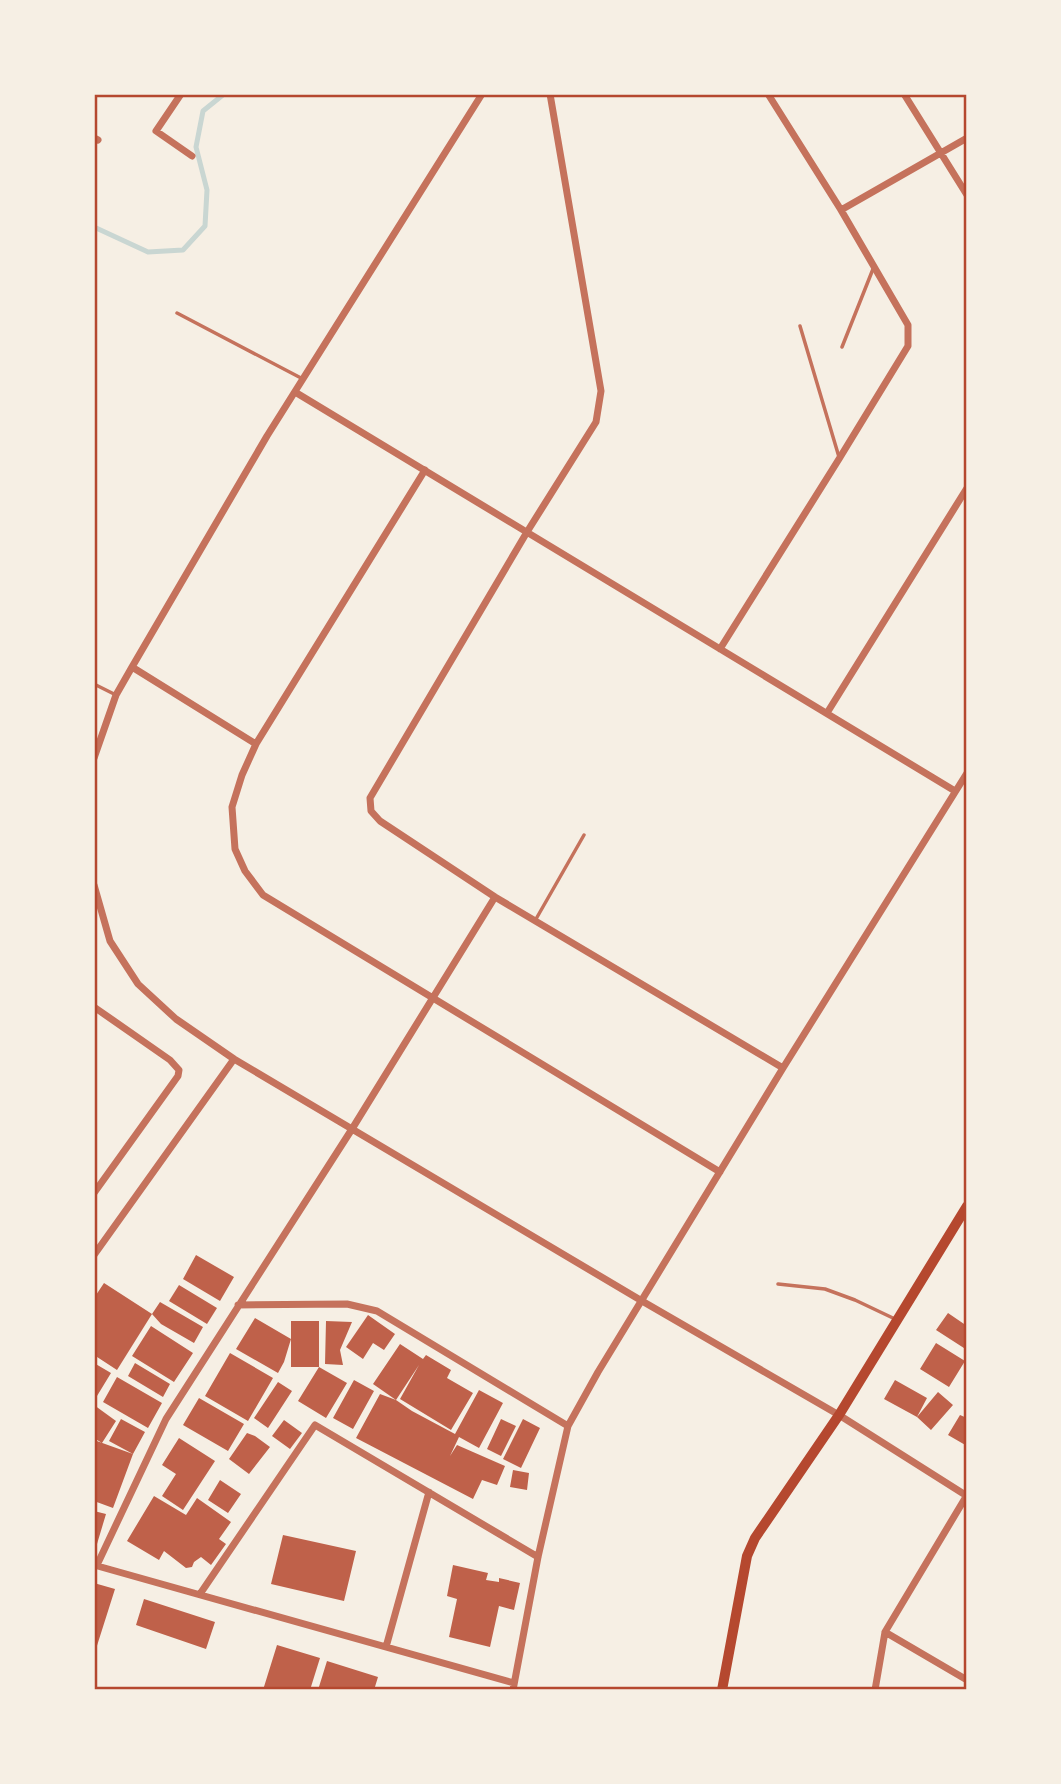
<svg xmlns="http://www.w3.org/2000/svg" width="1061" height="1784" font-family="Montserrat,sans-serif">
	<style>
		.lines { fill: none; stroke-linecap: round; stroke-linejoin: round }
		.stream { stroke: #c9d6d2; stroke-width: 5 }
		.building { fill: #bf614a }
		.service { stroke: #c5725c; stroke-width: 3.5 }
		.minor { stroke: #c5725c; stroke-width: 7 }
		.secondary { stroke: #b5482f; stroke-width: 10 }
		.neatline { fill: none; stroke: #b5482f; stroke-width: 2.5 }
	</style>
	<rect width="100%" height="100%" fill="#f6efe4"/>
	<g class="lines">
		<!-- stream -->
		<path class="stream" d="M94,227L148,252L183,250L205,226L207,190L196,147L203,111L224,94"/>
	</g>
	<!-- building -->
	<path class="building" d="M196,1255L234,1277L220,1301L183,1279Z
		M104,1283L152,1314L117,1370L94,1355V1298Z
		M179,1285L217,1308L207,1324L169,1301Z
		M160,1302L203,1327L194,1343L161,1324L152,1314Z
		M948,1313L967,1326V1350L936,1330Z
		M368,1315L395,1334L384,1350L373,1343L363,1359L346,1347Z
		M255,1318L291,1339V1321H319V1367H291V1339L284,1362L278,1373L236,1349Z
		M326,1321L352,1322L340,1350L343,1365L325,1364Z
		M151,1326L193,1353L174,1382L132,1356Z
		M936,1343L965,1361L949,1387L920,1369Z
		M400,1344L423,1359L426,1355L451,1370L447,1378L473,1393L451,1430L400,1399L419,1365L396,1400L373,1384Z
		M230,1353L273,1378L248,1421L205,1396Z
		M94,1363L111,1373L97,1396L94,1394Z
		M135,1363L170,1384L163,1397L128,1376Z
		M319,1367L347,1383L326,1418L298,1401Z
		M117,1377L162,1403L148,1428L103,1402Z
		M354,1380L374,1391L353,1429L333,1418Z
		M895,1380L927,1398L917,1417L938,1392L953,1405L931,1430L917,1417L884,1399Z
		M278,1382L292,1391L268,1428L254,1418Z
		M479,1390L503,1403L479,1448L459,1437L450,1456L457,1445L505,1466L497,1485L482,1480L473,1499L356,1438L380,1394L396,1400L412,1411L455,1434Z
		M199,1398L244,1424L228,1451L183,1425Z
		M94,1405L116,1421L102,1443L94,1438Z
		M960,1415L967,1418V1446L948,1435Z
		M121,1419L145,1432L133,1454L113,1508L94,1501V1440L133,1454L109,1441Z
		M501,1419L516,1426L501,1456L487,1449Z
		M523,1419L540,1428L521,1468L503,1459Z
		M284,1420L302,1433L290,1449L272,1436Z
		M247,1433L255,1436L270,1447L249,1474L229,1459Z
		M179,1438L215,1461L183,1510L162,1496L176,1474L162,1465Z
		M513,1470L529,1473L527,1490L510,1487Z
		M220,1480L241,1494L228,1513L208,1500Z
		M154,1496L186,1515L197,1498L231,1522L219,1539L226,1544L211,1565L201,1557L194,1562L192,1567L186,1568L164,1551L159,1560L127,1541Z
		M94,1511L106,1514L97,1544L94,1543Z
		M283,1535L356,1551L344,1601L271,1584Z
		M453,1565L488,1573L486,1580L499,1582V1578L520,1583L514,1610L499,1606L490,1647L449,1637L457,1599L447,1596Z
		M94,1583L115,1589L95,1652H94Z
		M144,1599L215,1622L206,1649L136,1625Z
		M277,1645L320,1658L310,1690H263Z
		M327,1661L378,1677L374,1690H318Z"/>
	<g class="lines">
		<!-- service -->
		<path class="service" d="M177,313L301,378
			M800,326L839,457
			M842,347L873,269
			M94,684L114,694
			M536,919L584,835
			M778,1284L825,1289L855,1300L895,1319"/>
		<!-- minor -->
		<path class="minor" d="M181,94L156,131L192,156
			M550,94L601,391L596,422L527,532L370,798L371,811L380,821L495,897L783,1068
			M904,94L967,195
			M94,138L98,140
			M841,210L967,138
			M295,392L955,791
			M425,470L256,744L242,775L232,807L235,849L245,871L263,895L720,1172
			M720,649L839,459L908,346V325L841,210L768,94
			M132,667L256,744
			M827,713L967,488
			M94,758L116,695L132,667L267,436L482,94
			M94,885L110,941L138,984L176,1019L234,1059L642,1301L839,1415L967,1496
			M94,1007L170,1060L179,1070L178,1076L94,1193
			M94,1255L234,1059
			M238,1305L347,1304L377,1311L568,1426
			M94,1565L514,1683
			M97,1565L166,1419L352,1129L495,897
			M200,1594L315,1425L538,1557
			M885,1632L967,1680
			M386,1647L429,1492
			M513,1690L538,1557L568,1426L598,1372L783,1068L967,773
			M875,1690L885,1632L967,1495"/>
		<!-- secondary -->
		<path class="secondary" d="M722,1690L747,1556L755,1538L839,1415L967,1206"/>
	</g>
	<!-- border -->
	<rect width="1061" height="1784" fill="none" stroke="#f6efe4" stroke-width="192"/>
	<rect x="96" y="96" width="869" height="1592" class="neatline"/>
</svg>
